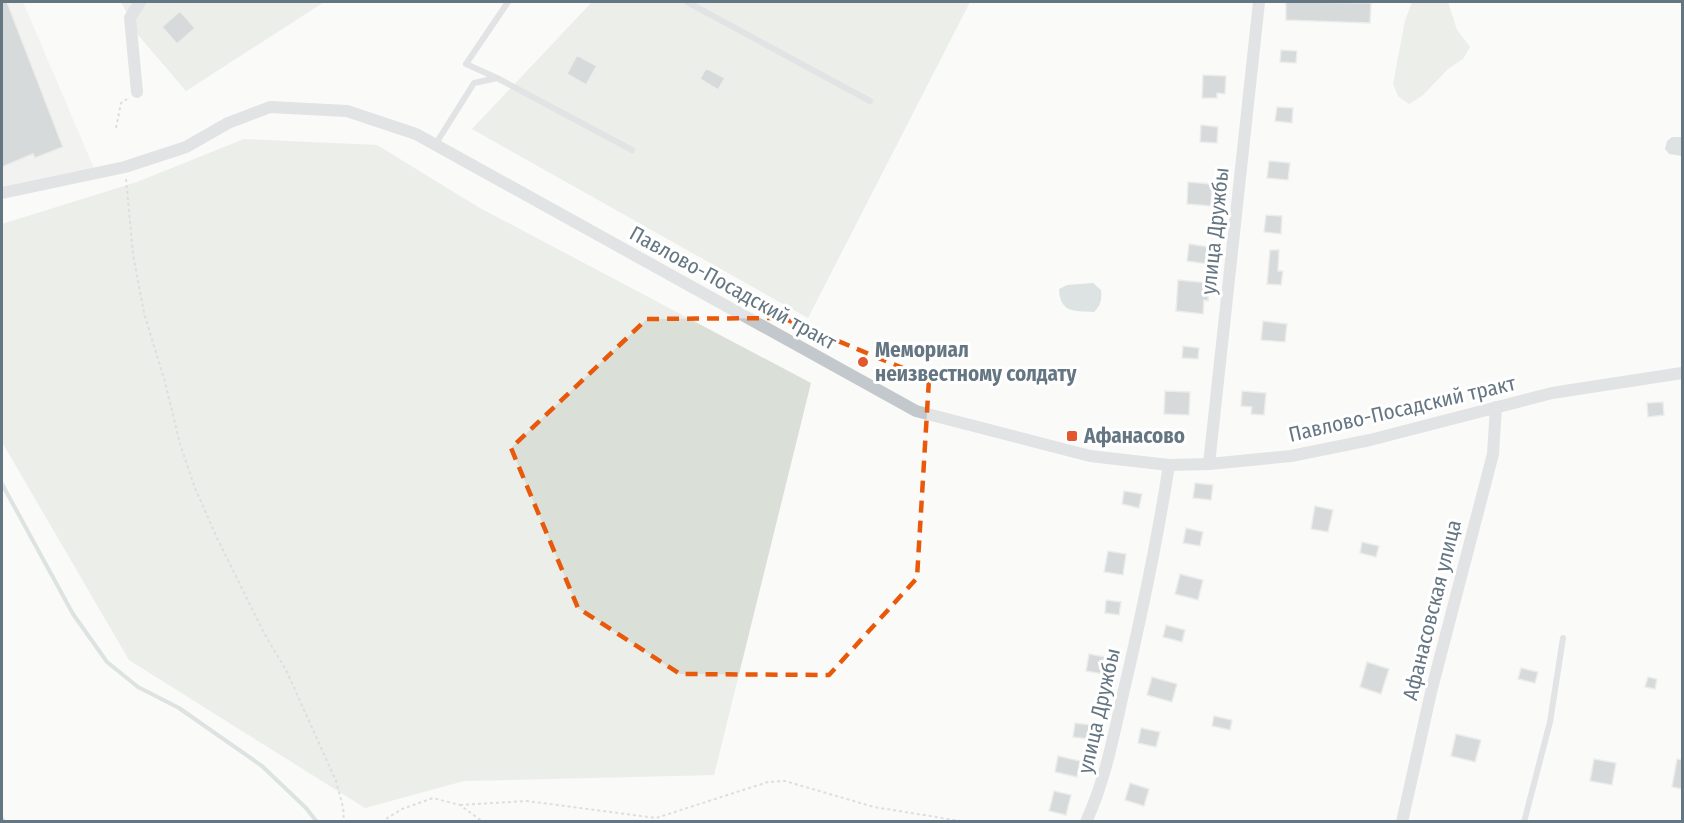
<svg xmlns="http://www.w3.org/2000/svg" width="1684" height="823" font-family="'Fira Sans Condensed',sans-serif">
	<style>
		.built { fill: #e8e9e9 }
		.green { fill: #dadfd7 }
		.water { fill: #bbc7cb }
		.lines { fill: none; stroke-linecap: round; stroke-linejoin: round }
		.stream { stroke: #bbc7cb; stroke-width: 4 }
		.building { fill: #aab3b9; stroke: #dcdcda; stroke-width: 1.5 }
		.path { stroke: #bbbfc2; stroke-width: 2; stroke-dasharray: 3 3; stroke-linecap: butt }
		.service { stroke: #c3c8cc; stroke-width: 6 }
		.minor { stroke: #c3c8cc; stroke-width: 12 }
		.marked { fill: none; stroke: #e8590c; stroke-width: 4.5; stroke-dasharray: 12 8; stroke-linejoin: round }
		.poi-dot { fill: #e4572e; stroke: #fff; stroke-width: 2 }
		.labels { text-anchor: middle; stroke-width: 6; stroke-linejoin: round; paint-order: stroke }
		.street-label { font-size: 21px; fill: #657683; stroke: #fff }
		.poi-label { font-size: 21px; font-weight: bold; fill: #657683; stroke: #fff; text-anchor: start }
	</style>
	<rect width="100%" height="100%" fill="#fafaf8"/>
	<!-- built -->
	<path class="built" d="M2,2H23L96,173L2,193Z"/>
	<!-- green -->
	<path class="green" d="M121,2H324L186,91L139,36Z
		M592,2H970L808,318L472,129Z
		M1412,2H1448L1457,30L1470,47L1463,59L1448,69L1422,96L1409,104L1398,96L1393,84L1405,21Z
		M244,139L377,145L478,207L811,383L714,775L464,781L365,808L129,660L2,442V224L137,182Z"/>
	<!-- water -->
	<path class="water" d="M1672,137H1682V156L1669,154L1665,149L1667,141Z
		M1093,283L1101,290C1102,299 1101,305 1094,312C1074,311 1060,313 1059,289L1067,285Z"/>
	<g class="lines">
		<!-- stream -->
		<path class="stream" d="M2,484L73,614L107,662L138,687L179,708L262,766L306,808L317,822"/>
	</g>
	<!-- building -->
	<path class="building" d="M2,2H7L63,147L35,158L33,154L2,167Z
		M1286,2L1371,3L1370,23L1286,20Z
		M180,11L195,28L177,44L162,27Z
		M1281,50L1297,51L1296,63L1280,62Z
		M577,55L597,66L586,85L567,74Z
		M706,68L725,78L718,90L700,79Z
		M1203,75L1226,76L1225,94L1217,93V98H1202Z
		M1277,107L1293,108L1292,123L1275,121Z
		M1201,125L1218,127L1217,143L1200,142Z
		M1269,161L1290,163L1288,180L1267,178Z
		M1188,182L1212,184L1211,206L1187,204Z
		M1266,215L1282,216L1281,234L1264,232Z
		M1189,244L1210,247L1208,264L1187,261Z
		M1270,250H1279L1278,271H1283L1281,285L1267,284Z
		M1178,280L1209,283L1208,301L1204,300L1203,314L1176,311Z
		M1263,321L1287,324L1285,342L1261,340Z
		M1183,346L1199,348L1198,359L1182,358Z
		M1165,391L1190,392L1189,415L1164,414Z
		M1242,391L1266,393L1264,415L1251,414L1252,407L1241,406Z
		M1663,402L1664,415L1648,417L1647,403Z
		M1195,483L1213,485L1211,500L1193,498Z
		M1124,491L1142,494L1139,508L1122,504Z
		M1315,506L1333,510L1328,532L1311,529Z
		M1186,528L1203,532L1200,546L1183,543Z
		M1362,542L1379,546L1376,557L1360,553Z
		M1108,551L1126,554L1123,575L1104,572Z
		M1180,574L1203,580L1198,600L1175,594Z
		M1106,600L1121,602L1119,615L1105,613Z
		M1166,625L1185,630L1182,642L1163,637Z
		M1089,654L1111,658L1108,675L1086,671Z
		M1367,662L1389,669L1381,694L1360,687Z
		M1521,668L1538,672L1535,683L1518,679Z
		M1152,677L1177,684L1172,702L1147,695Z
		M1648,677L1657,679L1655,689L1645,687Z
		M1214,716L1232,720L1230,730L1212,726Z
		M1075,723L1091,725L1089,739L1073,737Z
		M1141,728L1160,732L1156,747L1138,743Z
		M1456,734L1481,740L1475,762L1451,756Z
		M1058,756L1080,761L1077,777L1055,772Z
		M1594,759L1616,763L1612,785L1590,781Z
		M1677,759L1683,760V789L1672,787Z
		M1130,783L1149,789L1144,806L1125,800Z
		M1054,791L1071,795L1066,815L1049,811Z"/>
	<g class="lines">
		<!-- path -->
		<path class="path" d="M116,128L121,103L127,99
			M126,179L133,254L144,313L165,382L180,444L195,488L217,538L264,633L287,672L336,781L343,807L344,822
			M460,805L527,801L656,818L768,782L785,781L874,807L967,822
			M2,818L8,822
			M381,822L402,809L433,798L460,805L483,822"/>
		<!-- service -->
		<path class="service" d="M687,2L870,101
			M497,78L466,64L508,2
			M435,145L474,83L497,78L632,150
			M1524,822L1550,722L1563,638"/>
		<!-- minor -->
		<path class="minor" d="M137,92L130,18L140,2
			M2,193L125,167L186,147L228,123L270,107L347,111L416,134L916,411L1090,456L1169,465L1209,464L1291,456L1370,440L1552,393L1682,373
			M1209,464L1259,2
			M1086,822C1105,781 1113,738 1123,694C1141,618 1157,542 1169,465
			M1402,822L1431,692L1493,454L1496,407"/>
	</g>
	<!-- marked area -->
	<path d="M0 0H1684V823H0ZM783,318L929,379L917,578L829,675L680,674L578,608L511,448L647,319Z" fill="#fafaf8" fill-opacity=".55" fill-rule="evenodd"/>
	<path class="marked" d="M783,318L929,379L917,578L829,675L680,674L578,608L511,448L647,319Z"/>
	<!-- markers -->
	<g class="poi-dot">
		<circle cx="863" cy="362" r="6"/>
		<rect x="1066" y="430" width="12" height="12" rx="3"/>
	</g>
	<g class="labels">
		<!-- street labels -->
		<g class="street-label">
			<text transform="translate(1215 231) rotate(-84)" y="7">улица Дружбы</text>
			<text transform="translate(733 288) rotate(29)" y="7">Павлово-Посадский тракт</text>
			<text transform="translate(1402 409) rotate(-13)" y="7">Павлово-Посадский тракт</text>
			<text transform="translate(1432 610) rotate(-76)" y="7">Афанасовская улица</text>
			<text transform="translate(1099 711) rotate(-77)" y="7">улица Дружбы</text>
		</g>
		<!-- poi labels -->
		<g class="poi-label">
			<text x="875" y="357">Мемориал<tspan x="875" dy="24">неизвестному солдату</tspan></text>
			<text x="1084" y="443">Афанасово</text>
		</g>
	</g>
	<!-- border -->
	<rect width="1684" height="823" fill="none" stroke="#657683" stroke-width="6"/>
</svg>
